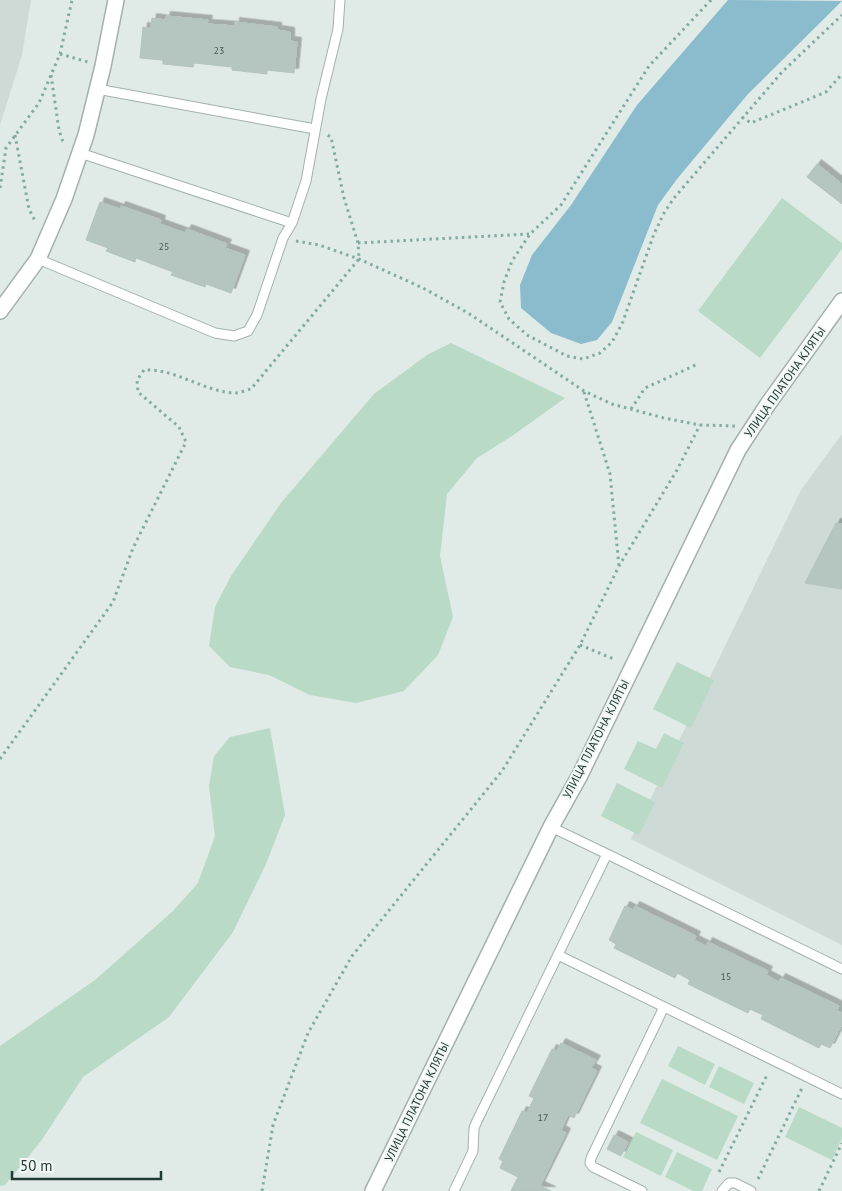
<svg xmlns="http://www.w3.org/2000/svg" width="842" height="1191" font-family="'PT Sans',sans-serif">
	<style>
		.built { fill: #cedad6 }
		.green { fill: #b9dac6 }
		.water { fill: #8abccd }
		.building { fill: #b5c5c0; stroke: #b3c3be; filter: url(#shadow) }
		.lines { fill: none; stroke-linecap: round; stroke-linejoin: round }
		.service-casing { stroke: #a3b1ad; stroke-width: 11 }
		.minor-casing { stroke: #a3b1ad; stroke-width: 18 }
		.path { stroke: #82aca3; stroke-width: 3; stroke-dasharray: 2.5 4; stroke-linecap: butt }
		.service { stroke: #fff; stroke-width: 9 }
		.minor { stroke: #fff; stroke-width: 15 }
		.labels { text-anchor: middle; stroke-width: 4; stroke-linejoin: round; paint-order: stroke }
		.number-label { font-size: 10px; fill: #465c58 }
		.street-label { font-size: 12px; fill: #213935; stroke: #f0f7f4 }
	</style>
	<defs>
		<filter id="shadow"><feDropShadow dx="4.5" dy="-4.5" stdDeviation="0" flood-color="#0004"/></filter>
	</defs>
	<rect width="100%" height="100%" fill="#e0eae6"/>
	<!-- built -->
	<path class="built" d="M0,0H31L22,55L0,125Z
		M842,434V945L631,839L801,490Z"/>
	<!-- green -->
	<path class="green" d="M782,198L842,243V249L760,358L698,311Z
		M451,343L565,398L512,436L477,458L447,494L440,556L453,617L438,655L404,691L356,703L310,695L269,675L230,667L209,646L215,607L231,576L281,503L374,394L427,355Z
		M677,662L714,680L691,728L653,709Z
		M270,728L285,815L266,864L233,932L169,1017L83,1077L41,1141L5,1185L0,1186V1046L95,980L173,911L198,883L215,836L209,786L214,756L230,737Z
		M664,733L684,743L662,788L624,769L638,741L656,749Z
		M617,783L655,802L639,835L601,816Z
		M678,1046L715,1064L705,1085L668,1066Z
		M719,1066L754,1083L744,1104L709,1087Z
		M662,1079L738,1116L717,1160L640,1123Z
		M799,1107L842,1128V1138L832,1160L785,1137Z
		M636,1132L673,1150L661,1176L623,1157Z
		M677,1152L712,1169L702,1191H693L665,1177Z"/>
	<!-- water -->
	<path class="water" d="M728,0L842,1L748,94L677,179L658,205L612,322L597,340L581,344L551,333L521,308L520,285L532,255L571,205L637,105Z"/>
	<!-- building -->
	<path class="building" d="M166,16L208,20L207,24L235,26V22L277,27V30L290,32V41L297,42L294,73L267,70V74L232,70V67L194,63L193,67L163,64V60L140,58L143,27L151,28L152,18L165,20Z
		M817,164L842,184V204L807,177Z
		M100,202L120,209L121,206L161,220L160,224L185,233L187,229L227,244L225,248L245,255L231,293L206,284L205,287L171,275L173,272L136,258L135,262L106,251L108,248L86,240Z
		M836,523L842,524V589L805,583Z
		M625,906L633,910L635,906L696,936L694,940L706,946L708,942L768,971L766,975L779,982L781,978L839,1006L837,1010L842,1013V1024L830,1048L821,1044L819,1048L761,1019L763,1015L750,1009L748,1013L688,984L690,980L677,973L675,978L614,948L616,944L609,940Z
		M561,1043L596,1060L591,1068L597,1071L574,1118L568,1115L561,1130L566,1133L540,1186L551,1191H511L518,1177L500,1168L503,1161L499,1159L522,1111L527,1113L534,1098L529,1096L552,1049L557,1051Z
		M614,1135L628,1142L621,1156L607,1149Z"/>
	<g class="lines">
		<!-- service casing -->
		<g class="service-casing">
			<path id="service" d="M97,89L315,129
				M80,153L292,223
				M38,259L215,333L234,336L248,331L257,315L283,238L292,223L306,181L321,99L338,29L340,0
				M551,827L607,854
				M558,955L842,1094
				M454,1191L473,1151L474,1128L477,1121L607,854L842,969
				M642,1191L593,1167L590,1163L591,1158L664,1007
				M722,1191L729,1183H735L751,1191"/>
		</g>
		<!-- minor casing -->
		<g class="minor-casing">
			<path id="minor" d="M0,311L38,259L64,199L86,135L103,66L116,0
				M373,1191L551,827L580,775L738,450L768,404L842,301"/>
		</g>
		<!-- path -->
		<path class="path" d="M711,0L649,66L561,205L530,234L512,261L504,282L500,302L509,319L527,335L567,356L583,359L600,353L612,342L622,324L654,234L664,213L674,198L782,72L842,15
			M60,54L88,62
			M51,75L59,130L64,145
			M742,117L751,123L826,92L842,74
			M15,135L29,209L36,223
			M0,188L6,148L39,103L60,54L72,0
			M296,241L319,245L359,259L423,288L468,313L584,391L612,404L664,418L700,425L735,426
			M358,243L529,234
			M584,392L610,474L619,566
			M631,409L645,388L698,364
			M580,645L616,660
			M0,759L113,602L133,548L186,442L179,427L138,392L137,380L144,370C175,368 204,392 235,393C240,393 246,390 251,389L359,259L358,243L344,198L331,137L327,135
			M719,1172L768,1073
			M758,1179L802,1088
			M262,1191L273,1125L308,1033L352,956L502,771L580,645L619,566L677,470L700,425
			M819,1191L842,1143"/>
		<!-- service -->
		<use href="#service" class="service"/>
		<!-- minor -->
		<use href="#minor" class="minor"/>
	</g>
	<g class="labels">
		<!-- number labels -->
		<g class="number-label">
			<text x="219" y="54">23</text>
			<text x="164" y="250">25</text>
			<text x="726" y="980">15</text>
			<text x="543" y="1121">17</text>
		</g>
		<!-- street labels -->
		<g class="street-label">
			<text transform="translate(785 382) rotate(-55)" y="4">УЛИЦА ПЛАТОНА КЛЯТЫ</text>
			<text transform="translate(596 739) rotate(-63)" y="4">УЛИЦА ПЛАТОНА КЛЯТЫ</text>
			<text transform="translate(417 1102) rotate(-64)" y="4">УЛИЦА ПЛАТОНА КЛЯТЫ</text>
		</g>
	</g>
	<!-- scale -->
	<path d="M12 1171v8h149v-8" fill="none" stroke="#213935" stroke-width="2.5"/>
	<text x="20" y="1171" font-size="15" fill="#213935" stroke="#f0f7f4" stroke-width="4" paint-order="stroke">50 m</text>
</svg>
